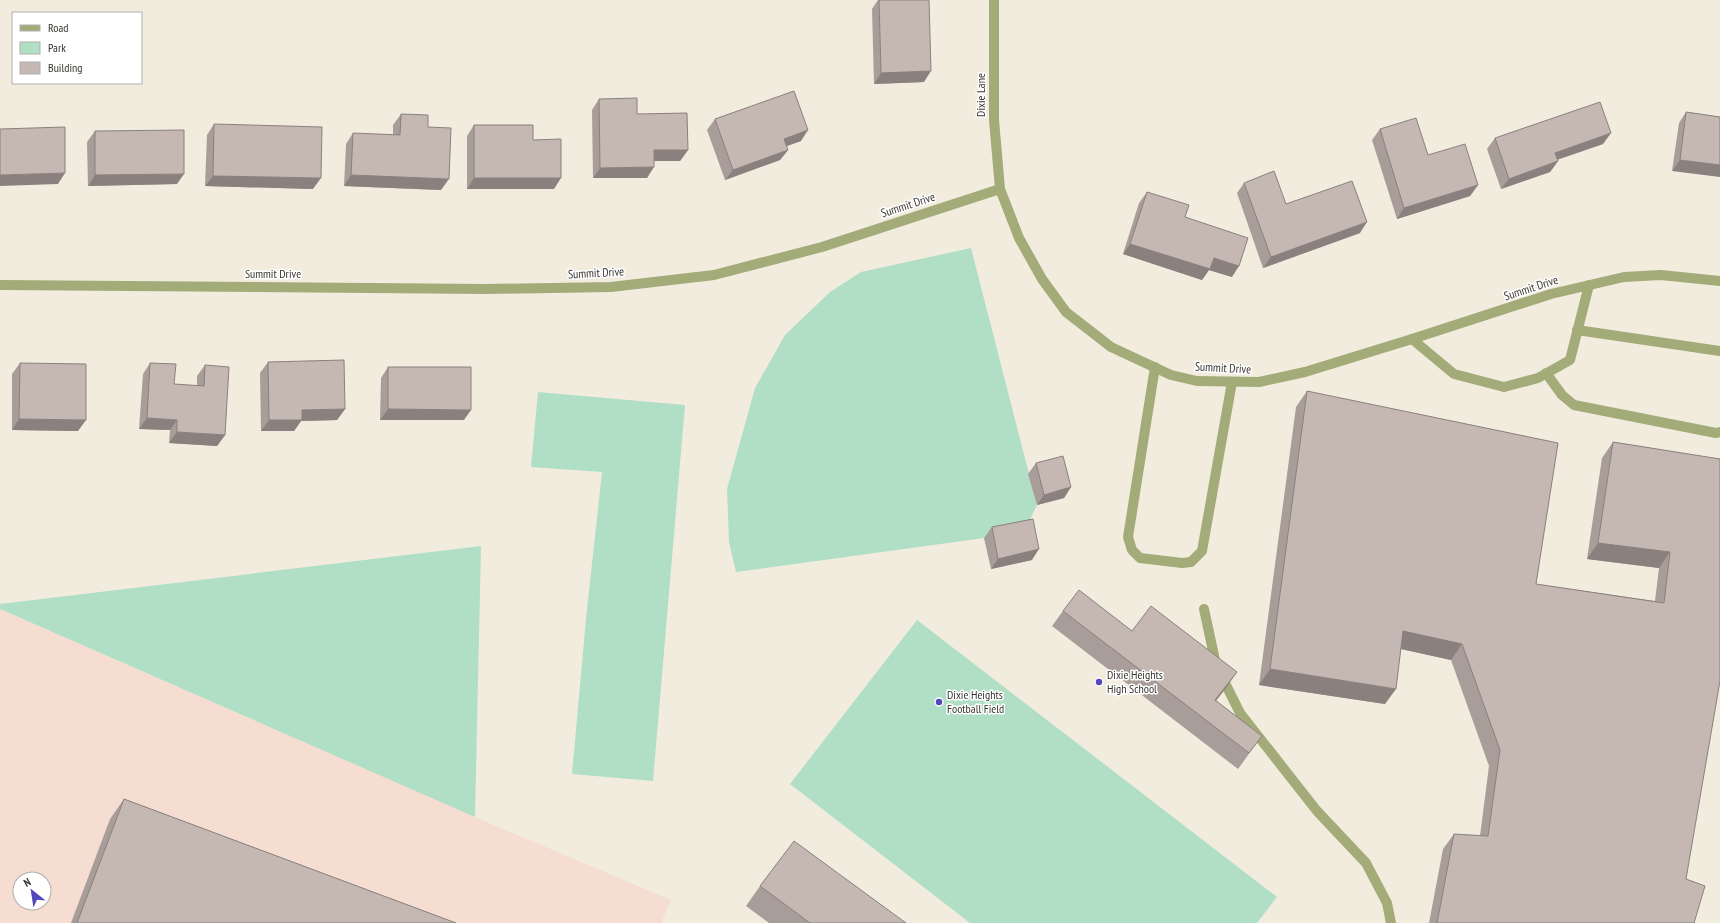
<svg xmlns="http://www.w3.org/2000/svg" width="1720" height="923" font-family="'PT Sans Narrow',sans-serif">
	<style>
		.industrial { fill: #f5ddd2; fill-rule: evenodd }
		.green { fill: #b0dfc6 }
		.lines { fill: none; stroke-linecap: round; stroke-linejoin: round }
		.lane { stroke: #a3ab78; stroke-width: 10 }
		.street { stroke: #a3ab78; stroke-width: 10 }
		.wall { fill: #a99d99 }
		.shaded-wall { fill: #8a807d }
		.building { fill: #c5b7b2; stroke: #8a807d }
		.poi-dot { fill: #5347be; stroke: #fff; stroke-width: 1.5 }
		.labels { text-anchor: middle; stroke-width: 3; stroke-linejoin: round; paint-order: stroke }
		.street-label { font-size: 12px; fill: #393631; stroke: #fff }
		.poi-label { font-size: 12px; fill: #393631; stroke: #fff; text-anchor: start }
	</style>
	<rect width="100%" height="100%" fill="#f2ecdf"/>
	<!-- industrial -->
	<path class="industrial" d="M0,609L475,817L671,900L661,923H0ZM20,879H44V903H20Z"/>
	<!-- green -->
	<path class="green" d="M971,248L1037,505L1025,530L984,538L736,572L729,542L727,489L755,388L785,335L830,292L861,272Z
		M538,392L685,405L653,781L572,774L586,619L602,472L531,467Z
		M481,546L475,817L0,609V604Z
		M917,620L1277,897L1257,923H970L790,784Z"/>
	<g class="lines">
		<!-- lane -->
		<path class="lane" d="M1577,330L1720,351
			M1412,339L1454,374L1504,387L1538,378L1570,360L1589,285
			M1155,367L1128,537L1132,550L1140,558L1182,563L1191,562L1202,551L1232,382
			M1546,373L1562,395L1574,405L1716,433L1720,432"/>
		<!-- street -->
		<path class="street" d="M994,0V120L1000,189L1019,238L1042,279L1066,312L1111,347L1171,375L1197,381L1259,382L1305,372L1412,339L1551,294L1624,277L1661,275L1720,281
			M0,285L486,289L611,287L714,275L822,247L1000,189
			M1204,609L1216,665L1240,713L1317,811L1366,863L1387,903L1391,923"/>
	</g>
	<!-- wall -->
	<path class="wall" d="M878,0H929L924,82L874,84L872,9Z
		M599,99L637,114L688,150L680,161H654L647,178H593L592,110Z
		M1686,112L1720,117L1672,171L1679,123Z
		M401,114L428,127L441,190L344,186L346,144L353,133L393,135V125Z
		M715,119L801,141L786,146L788,150L780,160L725,180L707,130Z
		M214,124L313,189L205,186L207,135Z
		M474,125L533,140L554,189H467V136Z
		M1380,129L1428,155L1478,185L1470,196L1397,219L1372,140Z
		M95,131L177,184L88,186L87,142Z
		M1495,138L1603,144L1557,160L1558,161L1550,172L1501,189L1487,149Z
		M1244,183L1286,204L1360,233L1263,268L1237,193Z
		M1147,192L1185,217L1232,277L1209,270L1202,280L1123,254L1139,203Z
		M268,362L345,409L337,420L301,421L294,431H261L260,373Z
		M20,363L78,431L12,430V374Z
		M150,363L174,384L197,386V376L205,365L225,435L217,446L169,443L170,430L139,429L143,374Z
		M388,367L464,420H380L381,378Z
		M1307,391L1536,584L1655,601L1659,568L1587,559L1602,458L1613,442L1720,459L1686,879L1694,923H1429L1443,849L1454,834L1480,836L1489,766L1451,660L1401,649L1385,704L1259,685L1296,407Z
		M1036,463L1071,487L1064,498L1037,505L1028,474Z
		M992,527L1032,560L991,569L984,538Z
		M1063,611L1132,631L1226,688L1216,700L1251,751L1238,769L1052,626Z
		M124,799L456,923H71L110,819Z
		M760,886L906,923H769L746,906Z"/>
	<!-- shaded-wall -->
	<path class="shaded-wall" d="M931,71L924,82L874,84L881,73Z
		M808,130L801,141L776,150L784,139Z
		M1611,133L1603,144L1547,163L1555,153Z
		M654,150H688L680,161H646Z
		M788,150L780,160L725,180L733,170Z
		M1680,160L1720,165V177L1672,171Z
		M1558,161L1550,172L1501,189L1509,179Z
		M654,167L647,178H593L600,168Z
		M65,173L58,184L0,186V175Z
		M184,174L177,184L88,186L95,175Z
		M351,175L449,179L441,190L344,186Z
		M213,176L321,178L313,189L205,186Z
		M474,178H561L554,189H467Z
		M1478,185L1470,196L1397,219L1404,208Z
		M1367,222L1360,233L1263,268L1271,257Z
		M1130,244L1214,258L1239,266L1232,277L1209,270L1202,280L1123,254Z
		M345,409L337,420L301,421L294,431H261L269,420L302,410Z
		M388,409L471,410L464,420H380Z
		M147,418L177,420L170,430L139,429Z
		M19,419L86,420L78,431L12,430Z
		M177,432L225,435L217,446L169,443Z
		M1071,487L1064,498L1037,505L1044,495Z
		M1598,543L1670,552L1659,568L1587,559Z
		M1039,549L1032,560L991,569L998,559Z
		M1403,631L1462,644L1451,660L1392,647Z
		M1270,669L1396,689L1385,704L1259,685Z
		M1237,672L1226,688L1204,716L1215,700Z"/>
	<!-- building -->
	<path class="building" d="M879,0H929L931,71L881,73Z
		M794,91L808,130L784,139L788,150L733,170L715,119Z
		M637,98V114L687,113L688,150H654V167L600,168L599,99Z
		M1600,102L1611,133L1555,153L1558,161L1509,179L1495,138Z
		M1686,112L1720,117V165L1680,160Z
		M401,114L428,115V127L451,128L449,179L351,175L353,133L400,135Z
		M1416,118L1428,155L1465,144L1478,185L1404,208L1380,129Z
		M214,124L322,127L321,178L213,176Z
		M474,125H533V140L561,139V178H474Z
		M65,127V173L0,175V129Z
		M184,130V174L95,175V131Z
		M1274,171L1286,204L1352,181L1367,222L1271,257L1244,183Z
		M1147,192L1189,205L1185,217L1248,238L1239,266L1214,258L1210,269L1130,244Z
		M344,360L345,409L302,410V420H269L268,362Z
		M20,363L86,364V420L19,419Z
		M150,363L176,364L174,384L204,386L205,365L229,367L225,435L177,432V420L147,418Z
		M388,367H471V410L388,409Z
		M1307,391L1558,443L1536,584L1664,603L1670,552L1598,543L1613,442L1720,459V681L1686,879L1705,886L1694,923H1437L1454,834L1488,836L1500,750L1462,644L1403,631L1396,689L1270,669Z
		M1063,456L1071,487L1044,495L1036,463Z
		M1033,519L1039,549L998,559L992,527Z
		M1079,590L1132,631L1151,606L1237,672L1215,700L1262,736L1249,753L1063,611Z
		M124,799L456,923H77Z
		M794,841L906,923H810L760,886Z"/>
	<!-- markers -->
	<g class="poi-dot">
		<circle cx="1099" cy="682" r="4"/>
		<circle cx="939" cy="702" r="4"/>
	</g>
	<g class="labels">
		<!-- street labels -->
		<g class="street-label">
			<text transform="translate(981 95) rotate(-90)" y="4">Dixie Lane</text>
			<text transform="translate(908 205) rotate(-18)" y="4">Summit Drive</text>
			<text transform="translate(596 273) rotate(-3)" y="4">Summit Drive</text>
			<text x="273" y="278">Summit Drive</text>
			<text transform="translate(1531 288) rotate(-18)" y="4">Summit Drive</text>
			<text transform="translate(1223 368) rotate(3)" y="4">Summit Drive</text>
		</g>
		<!-- poi labels -->
		<g class="poi-label">
			<text x="1107" y="679">Dixie Heights<tspan x="1107" dy="14">High School</tspan></text>
			<text x="947" y="699">Dixie Heights<tspan x="947" dy="14">Football Field</tspan></text>
		</g>
	</g>
	<!-- legend -->
	<rect x="12" y="12" width="130" height="72" fill="#ffffff" stroke="#b0afad"/>
	<rect x="20" y="25" width="20" height="6" fill="#a3ab78" stroke="#b0afad"/>
	<text x="48" y="32" font-size="12" fill="#393631">Road</text>
	<rect x="20" y="42" width="20" height="12" fill="#b0dfc6" stroke="#b0afad"/>
	<text x="48" y="52" font-size="12" fill="#393631">Park</text>
	<rect x="20" y="62" width="20" height="12" fill="#c5b7b2" stroke="#b0afad"/>
	<text x="48" y="72" font-size="12" fill="#393631">Building</text>
	<!-- north arrow -->
	<g transform="translate(32 891) rotate(330)"><circle r="19" fill="#ffffff" stroke="#b0afad"/>
	<path d="M0-3L7 15L0 10L-7 15Z" fill="#5347be"/>
	<text y="-6" font-size="11" font-weight="bold" text-anchor="middle" fill="#393631">N</text>
	</g>
</svg>
